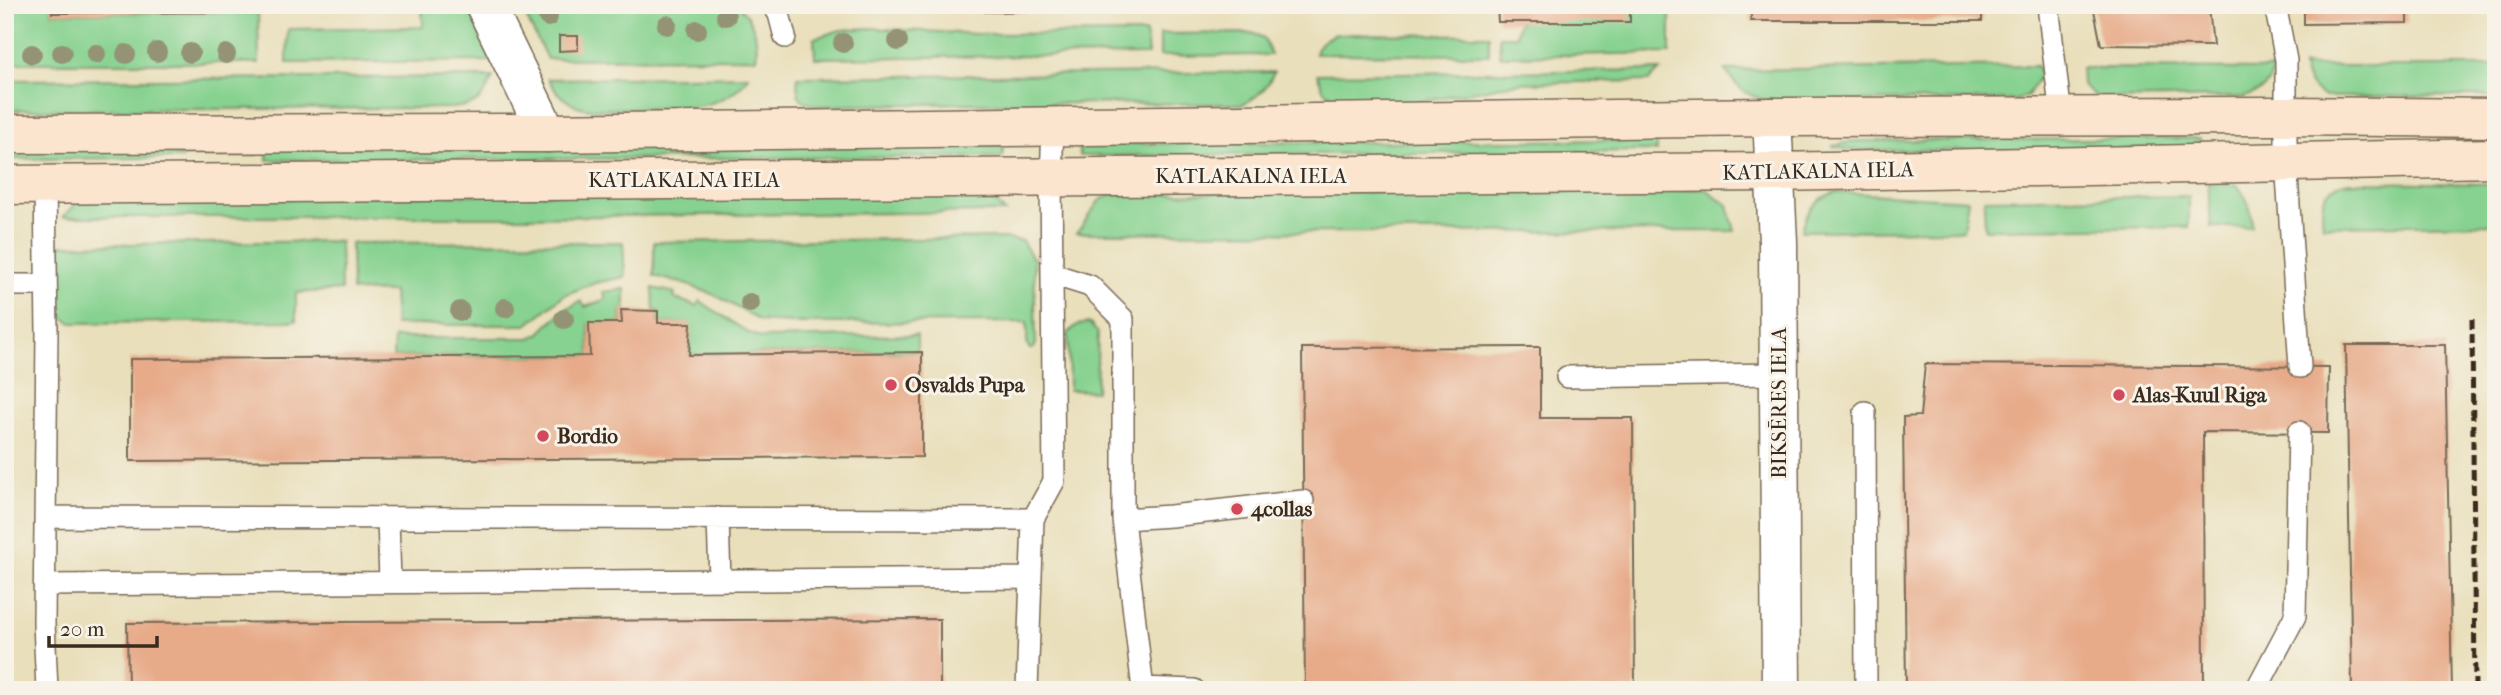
<svg xmlns="http://www.w3.org/2000/svg" width="2501" height="695" font-family="'IM FELL French Canon',serif">
	<style>
		.green { fill: #87d290; stroke: #617e57; stroke-width: 2 }
		.building { fill: #e7ab8a }
		.lines { fill: none; stroke-linecap: round; stroke-linejoin: round }
		.lane-casing { stroke: #786955; stroke-width: 24 }
		.street-casing { stroke: #786955; stroke-width: 41 }
		.secondary-casing { stroke: #786955; stroke-width: 41 }
		.lane { stroke: #fff; stroke-width: 21 }
		.street { stroke: #fff; stroke-width: 38 }
		.secondary { stroke: #fbe5cf; stroke-width: 38 }
		.rail { stroke: #3b2a1e; stroke-width: 5; stroke-dasharray: 10 5; stroke-linecap: butt }
		.tree { fill: #949374 }
		.poi-dot { fill: #d1495b; stroke: #f7f3e8; stroke-width: 2.5 }
		.labels { text-anchor: middle; stroke-width: 6; stroke-linejoin: round; paint-order: stroke }
		.street-label { font-size: 21px; fill: #3b2a1e; stroke: #f7f3e8 }
		.poi-label { font-size: 21px; font-weight: bold; fill: #3b2a1e; stroke: #f7f3e8; text-anchor: start }
	</style>
	<rect width="100%" height="100%" fill="#f7f3e8"/>
	<filter id="ink" filterUnits="userSpaceOnUse"><feTurbulence type="fractalNoise" baseFrequency=".0143" numOctaves="2"/><feDisplacementMap in="SourceGraphic" scale="14" xChannelSelector="R" yChannelSelector="G"/><feConvolveMatrix kernelMatrix="1 2 1 2 8 2 1 2 1" color-interpolation-filters="sRGB"/></filter>
	<filter id="wash" filterUnits="userSpaceOnUse"><feTurbulence type="fractalNoise" baseFrequency=".00686" numOctaves="4" result="noise"/><feDisplacementMap in="SourceGraphic" scale="28" xChannelSelector="R" yChannelSelector="G"/><feGaussianBlur stdDeviation="1.57" result="paint"/><feColorMatrix in="noise" values="0 0 0 0 0 0 0 0 0 0 0 0 0 0 0 0 0 1.4 0 .05"/><feComposite in="paint" operator="in"/></filter>
	<g filter="url(#wash)">
		<rect width="100%" height="100%" fill="#e9dfbb"/>
		<!-- green -->
		<path class="green" d="M5,5H51L52,13L258,12L259,63H5Z
			M422,5H467L493,61L287,63L288,29L423,27Z
			M520,5H737C753,18 759,39 756,58L547,59Z
			M1630,5H1670V53L1500,56L1499,36H1516L1519,22Z
			M870,28L977,34L1146,33L1148,55L815,58L814,38L841,30Z
			M1252,33L1264,38L1271,55L1160,56V34Z
			M1335,34L1489,35V55L1315,54C1317,43 1325,39 1335,34Z
			M2037,66L2041,74L2028,95L2017,100L1769,101C1745,95 1739,90 1725,70Z
			M2303,66H2496V96L2323,97C2312,89 2304,80 2303,66Z
			M2081,68L2274,69C2269,86 2261,92 2244,97L2099,99L2082,84Z
			M1660,70L1649,81L1518,83L1410,103H1347L1324,91L1317,74Z
			M1274,72C1267,88 1259,96 1243,104L971,103L816,106C798,102 796,94 798,77Z
			M749,76C722,115 671,108 628,108C615,108 598,111 585,108C567,105 556,93 548,79Z
			M493,77C481,102 479,105 452,108L5,110V80Z
			M2200,138L2201,147L2087,151L1848,150L1832,146L1856,141Z
			M1657,140V151L1080,156L1079,144Z
			M181,145L182,158L5,159V146Z
			M1003,145V157L267,160V147Z
			M2350,182L2496,184V224L2323,226C2320,201 2322,186 2350,182Z
			M2208,183L2237,185C2248,199 2252,209 2252,227H2211Z
			M977,189L994,200L1005,212L519,217H63L81,199Z
			M1706,189L1728,205L1735,231L1077,233L1099,201L1111,194Z
			M1835,192L1968,200L1963,230L1802,231C1805,211 1816,199 1835,192Z
			M2189,196V227L1985,229L1984,199Z
			M1004,238L1022,241L1034,260L1036,344L1034,348L1030,349L1027,345V322L790,323L760,321L717,296L685,284L654,276V242Z
			M340,241L341,290L296,293V321L72,323L64,318L59,310V245Z
			M623,242L625,277L595,283L564,295L527,325H395L393,292L352,291L351,243Z
			M653,288L675,293L674,298L697,306L700,301L747,332L761,338L917,335V352L689,355L690,324L658,323V311L654,310Z
			M625,289V311H621L622,323L589,324L590,356L393,357L394,338H530L539,334L562,311L581,301L585,307L606,299L603,292Z
			M1089,323L1098,333L1096,391L1069,390L1068,333L1077,325Z"/>
		<g id="blocks">
			<!-- building -->
			<path class="building" d="M51,5H258V12L52,13Z
				M984,5H1151V9L985,12Z
				M1497,5H1630V22H1498Z
				M1751,5H1982V21H1751Z
				M2093,5L2209,7L2213,46L2101,45Z
				M2304,5H2407V23L2304,24Z
				M559,36H578V50L559,51Z
				M621,310L658,311V323H691L689,355L922,352V457L130,461V359L590,356L589,323H622Z
				M2346,345H2445L2452,690H2352Z
				M1540,347V418H1633L1635,690H1305L1302,348Z
				M1925,364L2329,367L2328,433L2203,432L2204,690H1906L1903,417L1920,416Z
				M940,619V690H128L127,623Z"/>
		</g>
	</g>
	<g filter="url(#ink)">
		<use href="#blocks" fill-opacity="0" stroke="#786955" stroke-width="2"/>
		<g class="lines">
			<!-- lane casing -->
			<g class="lane-casing">
				<path id="lane" d="M773,5L779,14L785,37
					M2048,5L2061,117
					M2275,5L2286,60V161L2300,367
					M45,185L47,333L44,623L47,690
					M1052,274L1090,286L1123,319V519L1143,690
					M5,285H46
					M1567,377L1778,374
					M1865,412L1866,690
					M46,517L1033,519
					M388,518L390,582
					M718,518L720,580
					M1123,519L1171,516L1303,501
					M45,585L1031,578
					M1142,688L1194,690
					M1027,690L1033,519L1054,481L1051,177L1053,127
					M2256,690L2295,616L2299,432"/>
			</g>
			<!-- street casing -->
			<g class="street-casing">
				<path id="street" d="M485,5L547,133
					M1772,117L1778,242L1781,690"/>
			</g>
			<!-- secondary casing -->
			<g class="secondary-casing">
				<path id="secondary" d="M5,134L547,133L1772,117L2286,116L2496,118
					M5,185L1775,172L2496,158"/>
			</g>
			<!-- lane -->
			<use href="#lane" class="lane"/>
			<!-- street -->
			<use href="#street" class="street"/>
			<!-- secondary -->
			<use href="#secondary" class="secondary"/>
			<!-- rail -->
			<path class="rail" d="M2472,319L2475,690"/>
		</g>
		<!-- trees -->
		<g class="tree">
			<circle cx="726" cy="16" r="10"/>
			<circle cx="548" cy="17" r="10"/>
			<circle cx="667" cy="25" r="10"/>
			<circle cx="697" cy="30" r="10"/>
			<circle cx="898" cy="41" r="10"/>
			<circle cx="843" cy="43" r="10"/>
			<circle cx="157" cy="52" r="10"/>
			<circle cx="62" cy="53" r="10"/>
			<circle cx="190" cy="53" r="10"/>
			<circle cx="32" cy="54" r="10"/>
			<circle cx="96" cy="54" r="10"/>
			<circle cx="126" cy="54" r="10"/>
			<circle cx="226" cy="54" r="10"/>
			<circle cx="750" cy="303" r="10"/>
			<circle cx="505" cy="308" r="10"/>
			<circle cx="460" cy="311" r="10"/>
			<circle cx="564" cy="319" r="10"/>
		</g>
	</g>
	<!-- markers -->
	<g class="poi-dot">
		<circle cx="891" cy="385" r="7"/>
		<circle cx="2119" cy="395" r="7"/>
		<circle cx="543" cy="436" r="7"/>
		<circle cx="1237" cy="509" r="7"/>
	</g>
	<g class="labels">
		<!-- street labels -->
		<g class="street-label">
			<text transform="translate(1818 171) rotate(-1)" y="7">KATLAKALNA IELA</text>
			<text x="1251" y="183">KATLAKALNA IELA</text>
			<text x="684" y="187">KATLAKALNA IELA</text>
			<text transform="translate(1779 403) rotate(-90)" y="7">BIKSĒRES IELA</text>
		</g>
		<!-- poi labels -->
		<g class="poi-label">
			<text x="905" y="392">Osvalds Pupa</text>
			<text x="2133" y="402">Alas-Kuul Riga</text>
			<text x="557" y="443">Bordio</text>
			<text x="1251" y="516">4collas</text>
		</g>
	</g>
	<!-- margin -->
	<rect width="2501" height="695" fill="none" stroke="#f7f3e8" stroke-width="28"/>
	<!-- scale -->
	<path d="M49 636v10h108v-10" fill="none" stroke="#3b2a1e" stroke-width="3.5"/>
	<text x="60" y="636" font-size="21" fill="#3b2a1e" stroke="#f7f3e8" stroke-width="5" paint-order="stroke">20 m</text>
</svg>
